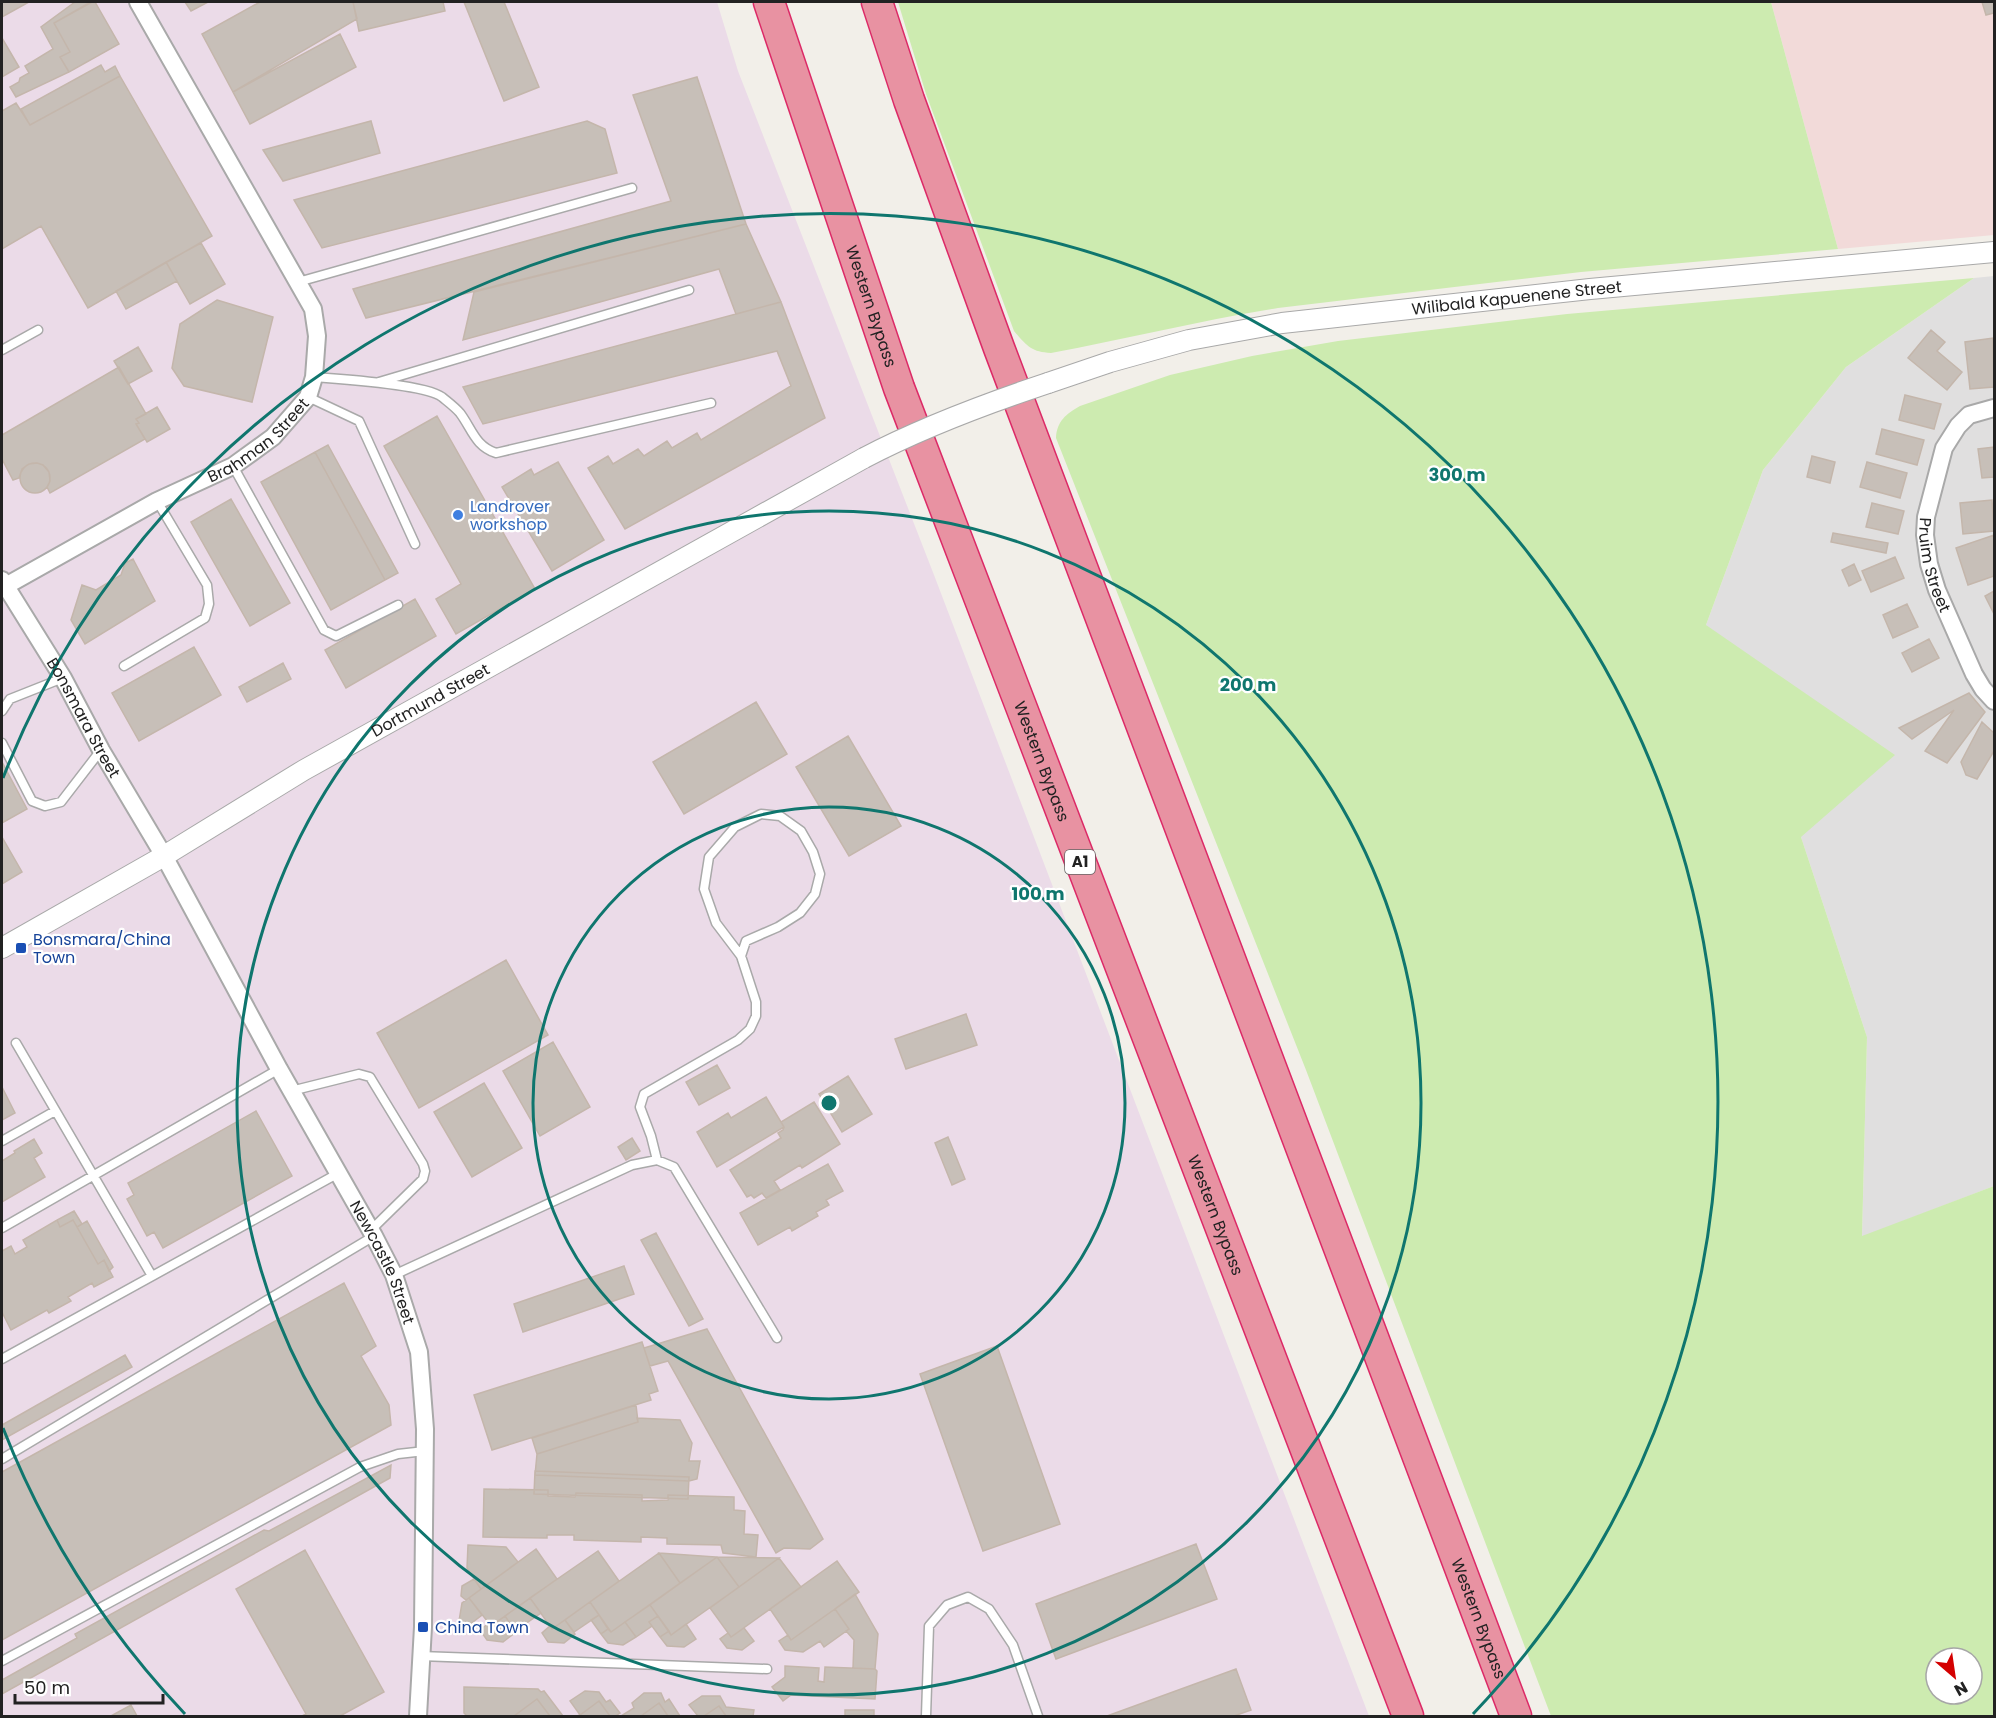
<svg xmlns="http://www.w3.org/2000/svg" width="1996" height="1718" font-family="Poppins,sans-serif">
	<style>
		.residential { fill: #e0dfdf }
		.commercial { fill: #f2dad9 }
		.industrial { fill: #ebdbe8 }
		.grass { fill: #cdebb0; fill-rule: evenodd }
		.building { fill: #c7bfb8; stroke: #c4b6ab; stroke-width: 1.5 }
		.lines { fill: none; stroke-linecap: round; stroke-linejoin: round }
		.service-casing { stroke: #a9a9a9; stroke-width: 11 }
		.minor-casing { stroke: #a9a9a9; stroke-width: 20 }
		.tertiary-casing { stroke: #a9a9a9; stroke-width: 22 }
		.motorway-casing { stroke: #dc2a67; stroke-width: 33 }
		.service { stroke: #fff; stroke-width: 8 }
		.minor { stroke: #fff; stroke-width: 16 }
		.tertiary { stroke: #fff; stroke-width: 20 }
		.motorway { stroke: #e892a2; stroke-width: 30 }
		.tertiary-bridge-casing { stroke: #a9a9a9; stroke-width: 22; stroke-linecap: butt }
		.tertiary-bridge { stroke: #fff; stroke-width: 20 }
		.ring { fill: none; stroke: #0f766e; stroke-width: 3 }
		.shop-dot { fill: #3f7fe0; stroke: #fff; stroke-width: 2 }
		.transit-dot { fill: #1a4fb4; stroke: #fff; stroke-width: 2 }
		.labels { text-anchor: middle; stroke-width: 4.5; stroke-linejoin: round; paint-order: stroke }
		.shield { fill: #fff; stroke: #646464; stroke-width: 1.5 }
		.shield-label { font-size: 15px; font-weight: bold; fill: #222 }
		.street-label { font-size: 16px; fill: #222; stroke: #fff }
		.shop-label { font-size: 16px; fill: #366cbe; stroke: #fff; text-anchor: start }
		.transit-label { font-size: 16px; fill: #164399; stroke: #fff; text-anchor: start }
		.centre { fill: #0f766e; stroke: #fff; stroke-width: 3 }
		.ring-label { font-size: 18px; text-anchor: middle; font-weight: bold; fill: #0f766e; stroke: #fff; stroke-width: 4.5; stroke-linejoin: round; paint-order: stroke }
	</style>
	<rect width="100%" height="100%" fill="#f2efe9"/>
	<!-- residential -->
	<path class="residential" d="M1994,276V1186L1862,1237L1867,1037L1801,837L1706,625L1763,470L1846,367L1974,278Z"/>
	<!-- commercial -->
	<path class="commercial" d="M1771,2H1994V235L1838,249Z"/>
	<!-- industrial -->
	<path class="industrial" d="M2,2H717L738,71L934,575L1369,1716H2Z"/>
	<!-- grass -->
	<path class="grass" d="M898,2H1771L1838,249L1581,272L1278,308C1202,320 1126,339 1051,353C1031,352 1027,346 1014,331L926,94Z
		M1974,278L1846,367L1763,470L1706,625L1895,755L1801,837L1867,1037L1862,1236L1994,1186V1716H1551L1306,1070L1056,438C1057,421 1066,414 1080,406L1170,375L1252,356L1338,341L1567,314ZM1936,1658H1972V1694H1936Z"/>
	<!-- building -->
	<path class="building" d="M2,2H29L2,17Z
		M75,2H87L89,3L54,23L70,52L60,57L69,72L16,97L10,87L19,82L20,78L29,73L25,66L53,49L41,27Z
		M92,2H95L119,44L69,72L60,57L70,52L54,23Z
		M185,2H208L191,11Z
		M260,2H353L357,19L233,92L202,34Z
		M353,2H443L445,11L359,31Z
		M464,2H504L539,87L504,101Z
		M1982,2H1994V13L1986,15Z
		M340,34L356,67L250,124L233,92Z
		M2,38L19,67L2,77Z
		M101,65L105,72L115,66L120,76L30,125L21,109Z
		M120,76L212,236L88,308L41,226L2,249V111L16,103L30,125Z
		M697,77L746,224L366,318L353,289L671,201L633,95Z
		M371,121L380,153L283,181L263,150Z
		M587,121L605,129L617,173L322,248L294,200Z
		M746,224L781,302L736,314L719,269L463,340L474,292Z
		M201,243L225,284L190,304L166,262Z
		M166,262L177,281L126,309L116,291Z
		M217,300L273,317L252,402L184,386L172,368L180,324Z
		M781,302L825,418L625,529L588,468L608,456L613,464L638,449L644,456L667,441L672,448L697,433L701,440L791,386L777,351L483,424L463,387Z
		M1931,330L1945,342L1937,351L1962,372L1947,390L1908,358Z
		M1993,338L1994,387L1970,389L1965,342Z
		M138,347L152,371L128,384L114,361Z
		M119,367L146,414L136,419L139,423L136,424L145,439L50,493L47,487L50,481L49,472L43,465L37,463L29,464L22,469L19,478L13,480L2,459V435Z
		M1905,395L1941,404L1934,429L1899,420Z
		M157,407L170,429L147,442L136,424L139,423L136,419Z
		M437,416L535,589L456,634L436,599L461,584L384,446Z
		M1882,429L1924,440L1917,465L1876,454Z
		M328,445L398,573L385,580L315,452Z
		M1994,447V477L1982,478L1978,449Z
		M315,452L385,580L331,610L261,482Z
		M1812,456L1835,462L1830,483L1807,477Z
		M558,462L604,540L552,571L502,487L531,469L534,475Z
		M1867,462L1907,473L1900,498L1860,487Z
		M20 478a15 15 0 1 1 30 0a15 15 0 1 1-30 0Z
		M231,499L290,603L250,626L191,522Z
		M1992,500L1994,531L1963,534L1960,503Z
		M1872,503L1904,511L1898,534L1866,527Z
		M1833,533L1888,543L1886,553L1831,542Z
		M1994,535V576L1968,585L1956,548Z
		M1895,557L1904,578L1871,592L1862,571Z
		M133,559L155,601L85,644L71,620L82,585L96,590L121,575L125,563Z
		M1854,564L1861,580L1849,586L1842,570Z
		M1994,591V614L1985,596Z
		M415,599L436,636L346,688L325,650Z
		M1907,604L1918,627L1893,638L1883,615Z
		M1929,639L1939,658L1912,672L1902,653Z
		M194,647L221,695L139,741L112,693Z
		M283,663L291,679L247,702L239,687Z
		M1969,693L1985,712L1947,763L1925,751L1954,710L1912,739L1899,728Z
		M756,702L787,754L684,814L653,762Z
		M1982,722L1994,733V751L1977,779L1966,775L1961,762Z
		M848,736L901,826L849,856L796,767Z
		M2,762L27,809L2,823Z
		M2,837L22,872L2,884Z
		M506,960L548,1035L419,1108L377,1033Z
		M966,1014L977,1045L906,1069L895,1039Z
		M553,1042L590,1107L540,1136L503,1071Z
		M717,1065L730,1088L699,1105L686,1082Z
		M848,1076L872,1114L842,1132L819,1094Z
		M484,1083L522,1148L472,1177L434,1112Z
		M2,1087L15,1113L2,1120Z
		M766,1097L784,1127L717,1167L697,1132L728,1113L731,1118Z
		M814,1102L840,1144L802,1168L800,1165L774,1181L780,1190L766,1198L762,1193L754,1198L751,1195L747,1197L730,1170L781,1138L778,1133L783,1130L784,1127L781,1122Z
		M256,1111L292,1176L163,1248L154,1232L147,1236L127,1199L134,1195L128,1183Z
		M948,1137L965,1179L952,1185L935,1143Z
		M632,1138L640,1151L626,1160L618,1147Z
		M34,1139L42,1153L34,1158L45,1177L2,1202V1161L15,1153L14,1151Z
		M828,1164L843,1191L826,1200L829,1205L816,1212L818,1216L792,1231L790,1227L758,1245L740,1213Z
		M74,1211L82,1224L77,1227L73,1220L60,1227L57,1220Z
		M57,1220L60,1227L73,1220L98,1264L104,1260L113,1277L94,1287L92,1283L68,1297L71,1301L49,1313L47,1310L11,1330L2,1312V1251L11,1246L15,1254L27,1247L23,1240Z
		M87,1221L113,1267L109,1271L104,1260L98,1264L77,1227Z
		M656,1233L703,1319L689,1326L641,1240Z
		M624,1266L634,1294L523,1332L514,1304Z
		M344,1283L376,1346L361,1356L389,1405L391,1425L2,1640V1472Z
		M707,1329L823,1539L810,1549L784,1548L776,1553L668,1361L650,1366L644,1348Z
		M642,1342L658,1391L649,1394L651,1400L492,1450L474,1395Z
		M997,1346L1060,1524L983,1551L920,1374Z
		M125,1355L132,1367L2,1440V1425Z
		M636,1405L638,1422L537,1454L532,1438Z
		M637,1418L680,1420L692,1443L689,1461H700L697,1479L689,1481L535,1475L537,1454L638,1422Z
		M391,1465L390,1478L2,1694V1680L77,1638L75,1634L264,1530L269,1531Z
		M535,1471L689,1477L688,1499L534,1494Z
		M484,1489L548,1490V1496L575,1497L576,1493L642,1495V1501L668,1500V1495L734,1497V1510L745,1511L744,1534L758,1535L756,1557L723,1553L721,1545L667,1544V1538L641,1537V1542L574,1540V1535H547V1538L483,1537Z
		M1196,1544L1217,1599L1056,1659L1036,1604Z
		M468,1545L506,1547L518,1562L481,1589L467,1568Z
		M536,1549L557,1579L491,1626L469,1598Z
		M305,1550L384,1692L340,1716H302L306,1714L236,1589Z
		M598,1551L619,1581L552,1629L530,1598Z
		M659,1553L680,1583L611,1632L590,1602Z
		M659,1553L717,1557L680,1583Z
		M717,1557L739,1587L671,1635L650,1605Z
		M717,1557L779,1558L739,1587Z
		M779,1558L801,1587L731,1637L710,1608Z
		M837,1561L859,1592L791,1640L770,1609Z
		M474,1579L481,1589L466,1600L461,1596L462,1586Z
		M855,1594L878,1634L875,1669L853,1668L854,1640L846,1631L849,1629L835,1609Z
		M469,1598L482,1615L465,1628L459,1621L462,1603Z
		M530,1598L541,1613L515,1631L505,1616Z
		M590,1602L599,1615L574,1632L565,1620Z
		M650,1605L658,1616L649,1622L652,1626L636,1637L625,1622Z
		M835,1609L849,1629L824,1647L820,1641L803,1652L785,1650L779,1641L788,1635L791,1640Z
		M599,1615L608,1629L601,1634L591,1620Z
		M505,1616L516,1632L503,1642L487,1640L480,1630L489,1623L491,1626Z
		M658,1616L669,1631L660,1637L649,1622Z
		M565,1620L575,1634L564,1643L548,1642L542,1633L550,1626L552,1629Z
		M625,1622L636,1637L623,1645L608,1643L601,1634L608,1629L611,1632Z
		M686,1624L696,1639L684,1647L667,1646L660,1637L669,1631L671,1635Z
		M744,1628L754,1641L742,1650L727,1648L720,1639L728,1633L731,1637Z
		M785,1666L819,1668L818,1681L824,1682L825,1667L875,1669L877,1671L875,1699L791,1695L783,1701L772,1687L785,1677Z
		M1236,1669L1251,1710L1234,1716H1107Z
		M464,1687L538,1689L541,1692L544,1691L563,1716H550L537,1699L514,1716H467L464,1713Z
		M585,1691L599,1692L606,1702L610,1700L620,1713L617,1715L618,1716H610L599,1701L580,1715L570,1701Z
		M644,1693H661L665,1702L669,1699L680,1716H668L659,1703L641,1716H621L634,1708L632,1703Z
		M702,1696H720L726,1707L754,1710L753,1716H726L719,1706L704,1716H698L689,1705Z
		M537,1699L550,1716H514Z
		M599,1701L610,1716H577L580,1715Z
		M659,1703L668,1716H641Z
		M131,1705L137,1716H111Z
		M719,1706L726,1716H704Z
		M845,1710H874V1716H845Z"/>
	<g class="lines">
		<!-- service casing -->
		<g class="service-casing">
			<path id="service" d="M298,282L632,188
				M2,350L38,330
				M314,377C339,379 425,384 442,397C448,402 455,407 460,413C472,429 475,446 496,453L711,403
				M379,382L689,290
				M308,397L359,421L415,544
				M233,466L324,630L336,636L398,605
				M124,666L205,618L209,604L207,585L157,501
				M2,711L10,699L63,678
				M2,743L32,801L45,806L61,802L101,750
				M16,1043L152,1276
				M291,1091L359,1074L370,1077L423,1164L425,1171L423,1179L371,1230
				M2,1141L55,1111
				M657,1160L651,1136L640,1107L644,1094L738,1040L750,1029L756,1016V1002L741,956L716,923L704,889L709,857L735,827L761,814L780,816L801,831L813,852L820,874L815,894L800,913L778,927L746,941L741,956
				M2,1228L279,1069
				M394,1275L632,1165L657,1160L674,1167L777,1338
				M2,1359L337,1174
				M2,1459L374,1236
				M420,1656L767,1669
				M2,1661L360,1467L398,1454L425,1451
				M926,1716L929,1626L947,1605L968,1597L989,1609L1013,1645L1038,1716"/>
		</g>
		<!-- minor casing -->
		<g class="minor-casing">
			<g id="minor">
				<path id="s1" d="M1994,408L1969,415L1958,426L1944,448L1926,517L1925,535L1929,564L1937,590L1974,674L1983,689L1994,701"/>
				<path id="s2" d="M2,580L63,678L101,750L164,856L279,1069L374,1236L394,1275L419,1352L425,1429L423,1627L418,1716"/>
				<path id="s3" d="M2,588L157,501L233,466L273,437L308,397L314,377L317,336L313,309L138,2"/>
			</g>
		</g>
		<!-- tertiary casing -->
		<g class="tertiary-casing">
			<g id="tertiary">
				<path id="s4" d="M1048,383L1110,362L1189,340L1282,323L1590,289L1994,252"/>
				<path id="s5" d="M2,948L164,856L304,770L864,458"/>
			</g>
		</g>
		<!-- motorway casing -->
		<g class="motorway-casing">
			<g id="motorway">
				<path id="s6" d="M769,2L899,388L1408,1716"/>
				<path id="s7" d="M877,2L909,100L999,348L1516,1716"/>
			</g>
		</g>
		<!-- service -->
		<use href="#service" class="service"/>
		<!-- minor -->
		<use href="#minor" class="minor"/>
		<!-- tertiary -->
		<use href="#tertiary" class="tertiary"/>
		<!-- motorway -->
		<use href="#motorway" class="motorway"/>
		<!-- tertiary-bridge casing -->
		<g class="tertiary-bridge-casing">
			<path id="tertiary-bridge" d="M864,458C923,427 985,404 1048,383"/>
		</g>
		<!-- tertiary-bridge -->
		<use href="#tertiary-bridge" class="tertiary-bridge"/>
	</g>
	<!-- distance rings -->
	<g class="ring">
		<circle cx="829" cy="1103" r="296"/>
		<circle cx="829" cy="1103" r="592"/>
		<path d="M185 1714A888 888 0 0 1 3 1428M3 778A888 888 0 1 1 1473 1714"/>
	</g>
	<!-- markers -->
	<circle class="shop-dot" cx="458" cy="515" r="6"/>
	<g class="transit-dot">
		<rect x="15" y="942" width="12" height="12" rx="3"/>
		<rect x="417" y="1621" width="12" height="12" rx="3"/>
	</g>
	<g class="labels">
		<!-- shield labels -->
		<rect class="shield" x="1065" y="850" width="30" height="24" rx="4.5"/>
		<g class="shield-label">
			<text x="1080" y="867">A1</text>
		</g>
		<!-- street labels -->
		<g class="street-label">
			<text dy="6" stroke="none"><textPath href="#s4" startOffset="478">Wilibald Kapuenene Street</textPath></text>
			<text dy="6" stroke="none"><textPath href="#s6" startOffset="321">Western Bypass</textPath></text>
			<text dy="6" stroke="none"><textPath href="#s3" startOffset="297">Brahman Street</textPath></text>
			<text dy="6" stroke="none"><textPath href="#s1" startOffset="188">Pruim Street</textPath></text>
			<text dy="6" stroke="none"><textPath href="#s5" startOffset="495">Dortmund Street</textPath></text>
			<text dy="6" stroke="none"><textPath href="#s2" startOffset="160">Bonsmara Street</textPath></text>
			<text dy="6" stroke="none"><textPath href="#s6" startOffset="807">Western Bypass</textPath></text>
			<text dy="6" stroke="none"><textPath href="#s6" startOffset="1293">Western Bypass</textPath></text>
			<text dy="6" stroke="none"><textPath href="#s2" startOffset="782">Newcastle Street</textPath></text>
			<text dy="6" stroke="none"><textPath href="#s7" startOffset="1725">Western Bypass</textPath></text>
		</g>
		<!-- shop labels -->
		<g class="shop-label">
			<text x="470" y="512">Landrover<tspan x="470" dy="18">workshop</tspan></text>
		</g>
		<!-- transit labels -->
		<g class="transit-label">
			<text x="33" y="945">Bonsmara/China<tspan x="33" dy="18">Town</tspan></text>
			<text x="435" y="1633">China Town</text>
		</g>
	</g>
	<circle cx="829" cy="1103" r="9" class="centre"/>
	<g class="ring-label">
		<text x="1457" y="481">300 m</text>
		<text x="1248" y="691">200 m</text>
		<text x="1038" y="900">100 m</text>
	</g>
	<!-- border -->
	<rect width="1996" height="1718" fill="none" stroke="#222222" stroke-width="6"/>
	<!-- north arrow -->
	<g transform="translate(1954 1676) rotate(151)"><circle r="28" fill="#ffffff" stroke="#a7a7a7" stroke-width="1.5"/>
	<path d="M0-4.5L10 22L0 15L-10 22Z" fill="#d40000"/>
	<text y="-9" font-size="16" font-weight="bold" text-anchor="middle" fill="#222222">N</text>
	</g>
	<!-- scale -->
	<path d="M15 1694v9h148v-9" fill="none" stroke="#222222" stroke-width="3"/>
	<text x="24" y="1694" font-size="18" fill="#222222" stroke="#ffffff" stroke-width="4.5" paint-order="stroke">50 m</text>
</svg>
